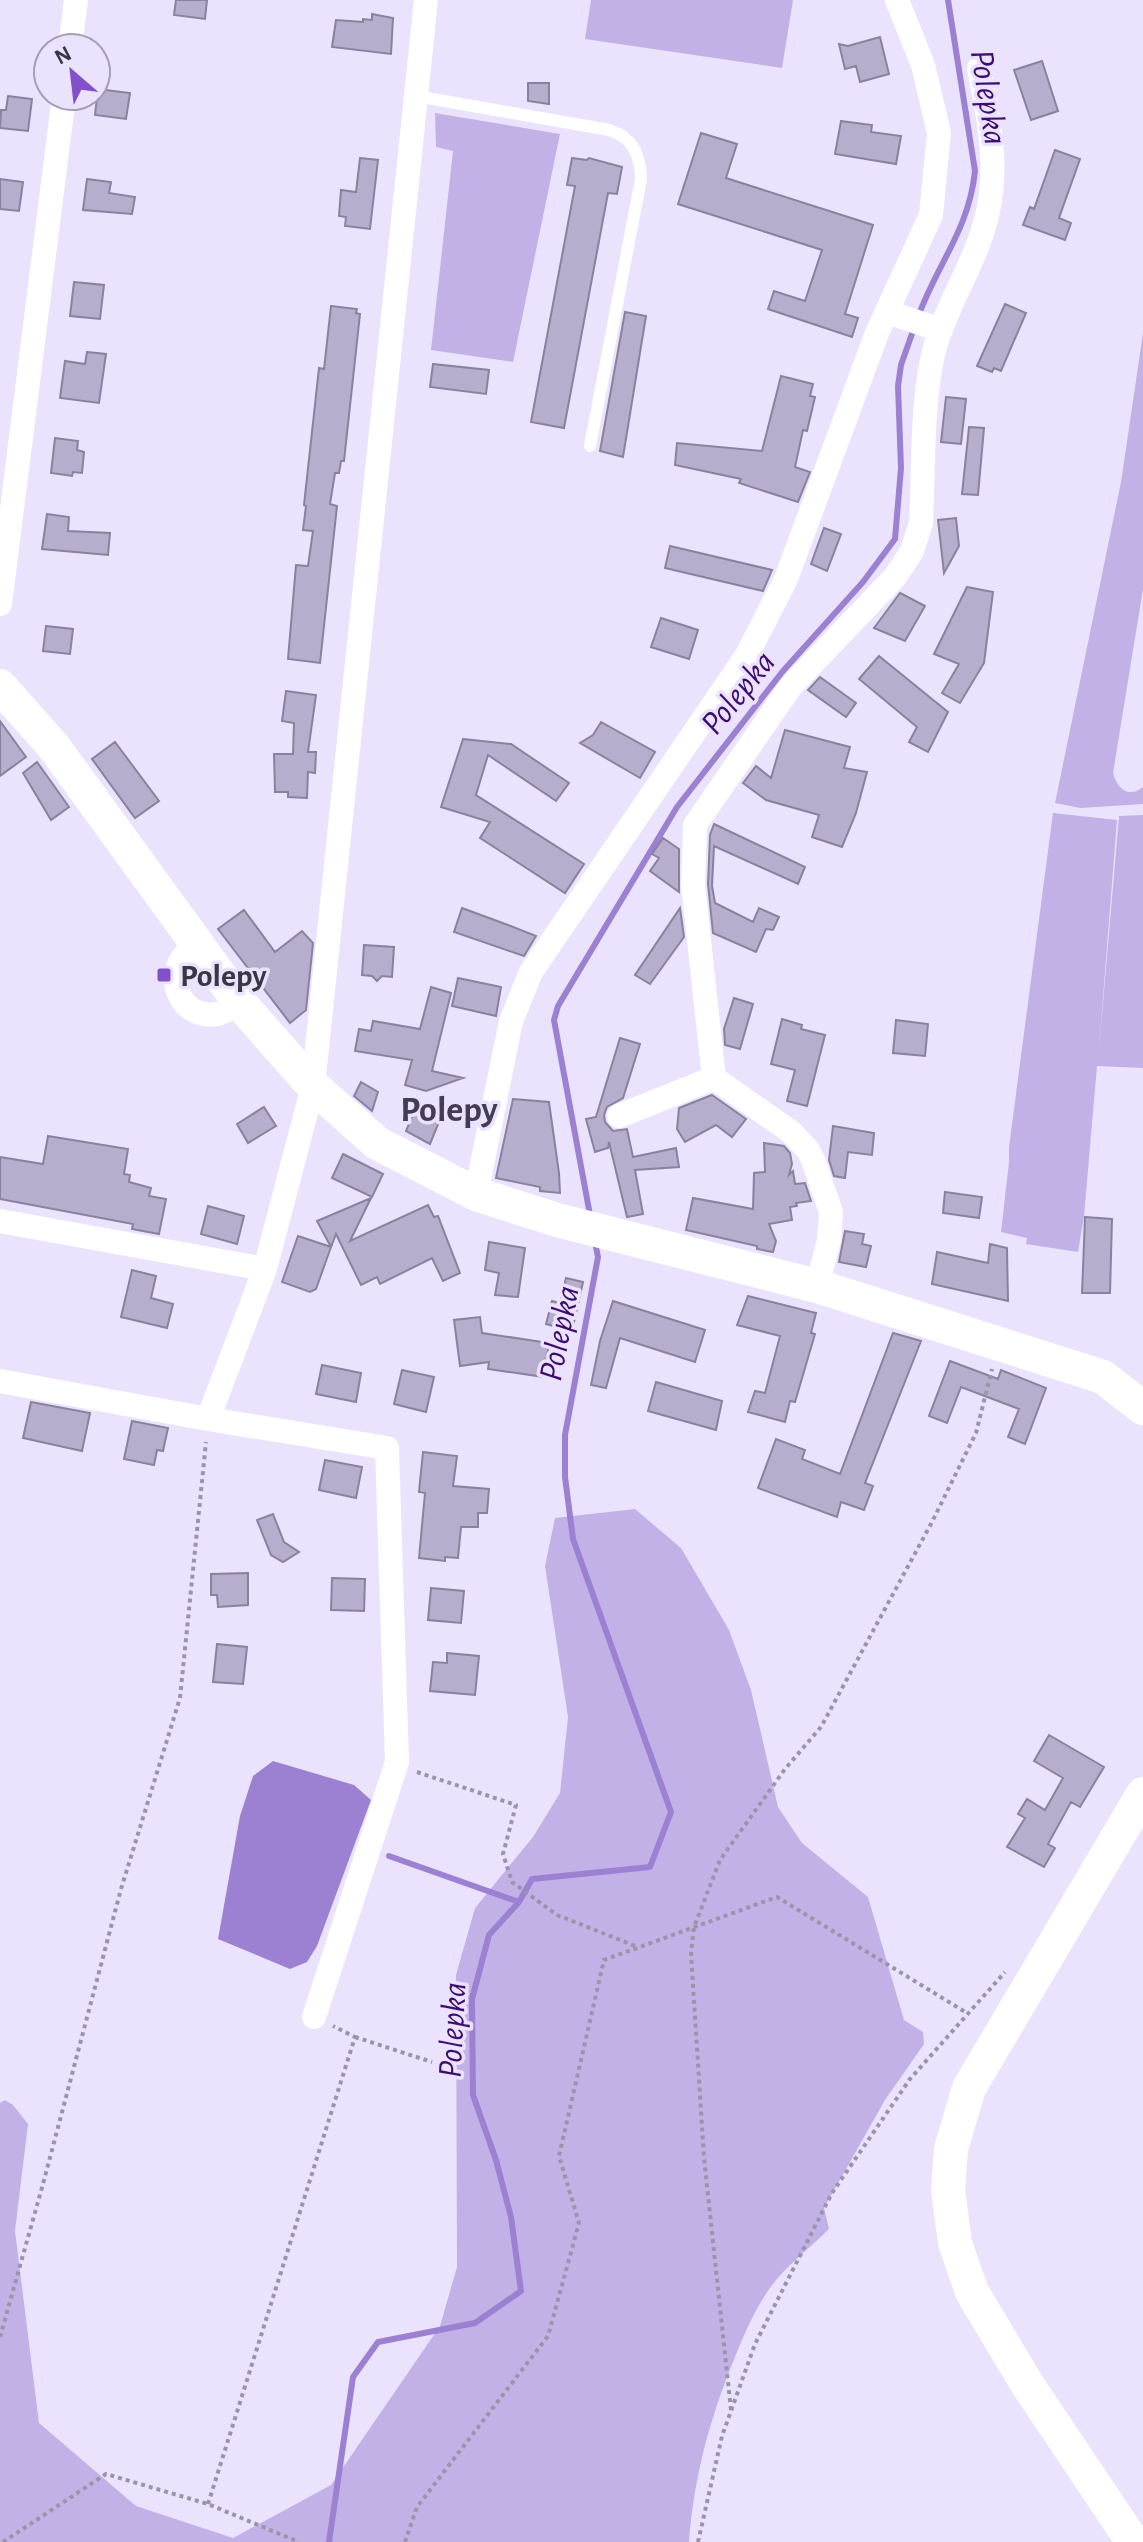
<svg xmlns="http://www.w3.org/2000/svg" width="1143" height="2542" font-family="'Alegreya Sans',sans-serif">
	<style>
		.green { fill: #c1b1e7 }
		.water { fill: #9c80d1 }
		.lines { fill: none; stroke-linecap: round; stroke-linejoin: round }
		.stream { stroke: #9c80d1; stroke-width: 6 }
		.building { fill: #b7aecd; stroke: #8a819f; stroke-width: 2 }
		.path { stroke: #9b94a9; stroke-width: 4; stroke-dasharray: 4 4; stroke-linecap: butt }
		.lane { stroke: #fff; stroke-width: 12 }
		.street { stroke: #fff; stroke-width: 24 }
		.secondary { stroke: #fff; stroke-width: 34 }
		.poi-dot { fill: #8251c9; stroke: #ebe3fe; stroke-width: 3 }
		.labels { text-anchor: middle; stroke-width: 7; stroke-linejoin: round; paint-order: stroke }
		.poi-label { font-size: 32px; font-weight: bold; fill: #3a3643; stroke: #ebe3fe; text-anchor: start }
		.water-label { font-size: 34px; font-style: italic; fill: #3d0c6f; stroke: #ebe3fe }
		.quarter-label { font-size: 36px; font-weight: bold; fill: #443b56; stroke: #ebe3fe }
	</style>
	<rect width="100%" height="100%" fill="#ebe3fe"/>
	<!-- green -->
	<path class="green" d="M591,0H793L782,68L585,39Z
		M435,113L560,134L513,362L431,350L453,151L436,147Z
		M1143,333V589L1113,773C1117,788 1128,799 1143,787V804L1080,808L1055,803L1121,482Z
		M1053,813L1117,820L1098,1061L1119,816L1143,815V1068L1097,1066L1084,1216L1078,1252L1026,1244L1027,1238L1001,1232L1009,1162V1147Z
		M635,1509L681,1548L729,1630L751,1690L778,1807L802,1843L868,1897L904,2020L923,2032L924,2044L885,2100L824,2208L829,2229C810,2248 782,2269 768,2291C754,2311 744,2335 735,2357C710,2418 694,2476 689,2542H0V2103L5,2100L13,2105L28,2124L15,2231L39,2423L136,2506L233,2538L331,2485L440,2326L457,2267L456,1975L475,1908L533,1837L560,1793L568,1717L545,1566L555,1518Z"/>
	<!-- water -->
	<path class="water" d="M273,1761L354,1785L371,1800L317,1946L307,1962L290,1969L218,1939L240,1816L253,1776Z"/>
	<g class="lines">
		<!-- stream -->
		<path class="stream" d="M918,317C937,264 969,230 975,171L948,0
			M590,1215L554,1020L558,1006L677,807L783,671L863,582L895,539L901,468L898,386L901,365L914,328
			M389,1856L519,1902
			M329,2542L353,2377L378,2342L475,2323L521,2291L511,2217L496,2160L473,2095L472,1999L489,1935L519,1902L532,1879L650,1867L671,1812L573,1539L565,1477V1435L598,1257L595,1242"/>
	</g>
	<!-- building -->
	<path class="building" d="M176,0H207L205,19L174,15Z
		M372,14L393,18L391,54L332,47L336,20L363,22V19L372,20Z
		M880,37L889,74L860,82L856,66L845,69L839,44L848,46Z
		M1042,61L1058,111L1031,120L1014,70Z
		M528,83H549V104L528,101Z
		M98,89L130,93L126,119L95,115Z
		M8,96L32,99L28,131L0,128L1,110H6Z
		M841,121L872,125L871,132L901,136L896,164L835,154Z
		M701,133L737,144L726,178L873,225L845,314L858,318L852,337L768,309L774,291L805,301L822,250L678,204Z
		M1055,150L1080,159L1059,218L1071,223L1065,240L1023,225L1030,207L1034,209Z
		M360,158L378,160L370,229L345,226L346,217L339,216L341,190L356,192Z
		M572,158L587,160L589,158L622,167L617,194L608,193L564,428L531,422L575,186L567,185Z
		M0,179L23,182L19,211L0,209Z
		M87,179L111,182L109,193L135,197L132,214L83,210Z
		M74,282L104,285L100,319L70,316Z
		M1005,304L1026,313L1001,371L994,368L992,372L977,366Z
		M331,306L357,309L356,313L360,314L344,461H341L339,473H335L330,504L337,506L320,663L288,659L296,565L308,566L313,531L303,530L306,506L304,505L319,368L324,369Z
		M625,312L646,316L623,457L600,451Z
		M87,352L106,354L99,403L60,398L65,361L85,364Z
		M433,364L489,370L486,394L430,387Z
		M781,376L813,384L810,396L815,397L807,431L803,430L795,467L810,472L798,502L739,483L741,479L675,465L677,443L762,451Z
		M946,397L966,399L961,444L941,442Z
		M969,427L984,428L978,495L962,494Z
		M55,438L78,441L77,450L84,452L82,473L73,472L72,476L51,473Z
		M47,514L69,517L68,531L110,533L108,555L42,549Z
		M956,518L959,546L944,573L938,520Z
		M824,528L841,534L827,571L811,564Z
		M670,546L772,570L763,591L665,568Z
		M967,587L993,592L984,663L960,703L942,693L959,664L934,654Z
		M900,593L925,606L905,641L874,628Z
		M661,618L698,630L689,659L651,647Z
		M46,626L73,629L70,654L43,651Z
		M879,656L948,712L928,752L909,742L917,727L859,679Z
		M820,677L856,703L846,717L808,690Z
		M286,691L316,695L308,752H316L315,773L308,772L307,798L288,797V792H275L274,754H293L294,723L282,721Z
		M0,721L26,757L0,776Z
		M601,722L655,752L640,778L580,743L593,735Z
		M785,730L850,747L844,768L867,772L856,813L842,847L812,837L819,815L766,800L743,783L756,766L771,778Z
		M463,739L511,744L569,783L556,801L488,755L476,795L584,864L565,893L480,838L490,822L441,807Z
		M115,742L159,801L135,818L92,759Z
		M37,762L69,807L51,820L23,773Z
		M714,824L805,867L798,884L714,846L712,886L715,903L753,922L759,908L779,917L773,930L766,929L756,952L713,933L708,884L710,835Z
		M663,838L679,849V892L650,871L659,858L652,854Z
		M462,908L508,925L536,936L524,956L454,932Z
		M680,908L684,937L650,984L635,975Z
		M244,910L275,952L302,931L313,943L306,1010L290,1023L218,929Z
		M364,945L394,947L392,977L382,976L377,981L372,976L362,975Z
		M458,978L501,987L496,1016L452,1006Z
		M431,987L451,993L432,1071L463,1078L426,1091L405,1085L412,1060L355,1051L359,1029L371,1031L373,1021L420,1029Z
		M734,998L753,1004L740,1049L725,1045L724,1029Z
		M782,1019L802,1025L801,1029L825,1035L807,1106L787,1101L795,1070L771,1064Z
		M896,1020L928,1024L925,1056L893,1053Z
		M620,1038L640,1044L623,1098L607,1107L604,1115L605,1122L613,1131L627,1129L633,1157L676,1148L679,1167L635,1170L643,1214L627,1217L609,1142L608,1148L595,1152L586,1119L596,1117Z
		M361,1082L378,1092L372,1111L354,1096Z
		M712,1095L746,1119L732,1137L716,1125L685,1142L677,1129L679,1108Z
		M513,1099L549,1102L559,1173L560,1193L540,1191V1187L496,1178Z
		M264,1107L276,1126L248,1143L237,1124Z
		M415,1109L439,1122L430,1144L406,1131Z
		M833,1126L874,1133L872,1155L848,1152L845,1178L834,1176L829,1160Z
		M48,1136L128,1149L124,1174L130,1175L129,1182L151,1188L149,1196L166,1199L159,1234L132,1229L133,1224L0,1199V1157L43,1164Z
		M764,1143L784,1146L790,1153L792,1164L789,1175L793,1171L795,1184L805,1183L811,1201L796,1203L797,1206L790,1207L792,1220L769,1224L776,1241L773,1252L757,1249V1246L686,1230L693,1198L753,1209L754,1173L765,1172Z
		M343,1154L383,1174L372,1197L332,1178Z
		M945,1192L982,1197L979,1218L943,1213Z
		M371,1198L350,1241L428,1205L434,1217L438,1216L460,1273L443,1281L432,1258L380,1284L377,1277L361,1285L336,1234L331,1247L317,1221Z
		M208,1206L244,1216L237,1244L201,1234Z
		M1085,1217L1112,1219L1110,1293H1082Z
		M845,1231L864,1234L862,1244L871,1246L866,1267L839,1262Z
		M298,1236L331,1247L316,1289L310,1292L282,1282Z
		M489,1242L525,1248L518,1297L495,1295L499,1273L485,1270Z
		M990,1244L1007,1248L1008,1301L932,1284L937,1252L988,1263Z
		M132,1270L156,1276L151,1298L173,1304L167,1328L121,1317Z
		M566,1278L583,1282L572,1331L546,1324L552,1301L560,1303Z
		M748,1296L816,1313L811,1333L815,1334L795,1402L790,1401L785,1422L748,1412L755,1391L765,1393L780,1336L737,1325Z
		M613,1301L705,1330L695,1362L620,1338L606,1388L591,1385L600,1341Z
		M480,1317L482,1333L549,1343L544,1377L488,1369L489,1362L460,1366L454,1320Z
		M893,1333L921,1341L865,1483L873,1486L864,1510L841,1502L837,1517L758,1488L776,1439L805,1450L802,1459L840,1474Z
		M950,1361L998,1379L1001,1370L1046,1388L1025,1444L1008,1437L1019,1409L961,1387L947,1423L929,1416Z
		M322,1365L361,1373L356,1402L316,1394Z
		M402,1370L434,1377L426,1412L394,1404Z
		M656,1382L722,1401L716,1430L648,1411Z
		M31,1402L90,1413L82,1451L23,1438Z
		M132,1421L168,1428L163,1451L157,1450L154,1465L124,1459Z
		M423,1452L457,1456L453,1486L489,1489L487,1513H478V1527H461L458,1558L445,1557V1561L419,1558L425,1493L419,1492Z
		M325,1460L362,1467L356,1498L319,1490Z
		M273,1514L284,1542L299,1552L283,1562L271,1555L257,1520Z
		M248,1573V1605L218,1607L217,1595H211V1574Z
		M332,1578L365,1579L364,1611L331,1610Z
		M431,1588L464,1591L461,1623L428,1620Z
		M217,1644L247,1647L243,1684L213,1682Z
		M447,1653L479,1656L475,1695L430,1691L433,1662L447,1663Z
		M1049,1735L1104,1767L1080,1807L1071,1802L1048,1844L1055,1848L1044,1867L1007,1847L1025,1818L1018,1814L1027,1799L1045,1810L1063,1778L1034,1761Z"/>
	<g class="lines">
		<!-- path -->
		<path class="path" d="M417,1772L516,1805L503,1854L512,1882L557,1915L638,1947
			M355,2037L432,2062
			M0,2337L43,2184L121,1889L180,1698L206,1442
			M731,2410L704,2158L691,1954L694,1927L720,1860L785,1769L821,1727L932,1522L976,1433L992,1369
			M208,2504L355,2037L333,2026
			M3,2542L106,2474L208,2504L299,2542
			M405,2542L417,2507L548,2336L579,2223L559,2156L604,1960L777,1897L967,2013
			M698,2542L722,2436L755,2344L832,2193L910,2079L1005,1972"/>
		<!-- lane -->
		<path class="lane" d="M416,96L609,130C633,137 640,155 641,179L590,446"/>
		<!-- street -->
		<path class="street" d="M70,48L76,0
			M887,312L941,330
			M0,604L64,96
			M194,943C190,950 182,957 179,964C168,991 188,1019 217,1014C224,1013 233,1007 240,1003
			M619,1116L714,1078
			M476,1194L511,1021L531,972L747,655L786,579L877,333L931,215L939,133L923,65L897,0
			M0,1221L265,1269
			M817,1286L829,1240L831,1212L813,1160L808,1150L791,1132L714,1078L693,885L695,825L791,686L895,577L912,551L921,523C924,469 921,399 935,347C944,314 962,284 975,252C1003,186 992,136 979,68
			M0,1381L208,1419L387,1448L397,1762L314,2017
			M208,1419L265,1269L313,1086L426,0"/>
		<!-- secondary -->
		<path class="secondary" d="M0,686L54,747L240,1003L313,1086L377,1143L476,1194L557,1220L817,1286L1103,1377L1143,1408
			M1133,2542L1027,2384L972,2292L955,2243L948,2190L951,2149L969,2088L1143,1794"/>
	</g>
	<!-- markers -->
	<rect class="poi-dot" x="156" y="967" width="16" height="16" rx="4"/>
	<g class="labels">
		<!-- poi labels -->
		<g class="poi-label">
			<text x="180" y="986">Polepy</text>
		</g>
		<!-- water labels -->
		<g class="water-label">
			<text transform="translate(990 97) rotate(81)" y="12">Polepka</text>
			<text transform="translate(737 692) rotate(-51)" y="12">Polepka</text>
			<text transform="translate(558 1333) rotate(-79)" y="12">Polepka</text>
			<text transform="translate(451 2030) rotate(-87)" y="12">Polepka</text>
		</g>
		<!-- quarter labels -->
		<g class="quarter-label">
			<text x="449" y="1121">Polepy</text>
		</g>
	</g>
	<!-- north arrow -->
	<g transform="translate(72 72) rotate(332)"><circle r="38" fill="#ebe3fe" stroke="#a49eb3" stroke-width="2"/>
	<path d="M0-6L14 30L0 20L-14 30Z" fill="#8251c9"/>
	<text y="-12" font-size="22" font-weight="bold" text-anchor="middle" fill="#3a3643">N</text>
	</g>
</svg>
